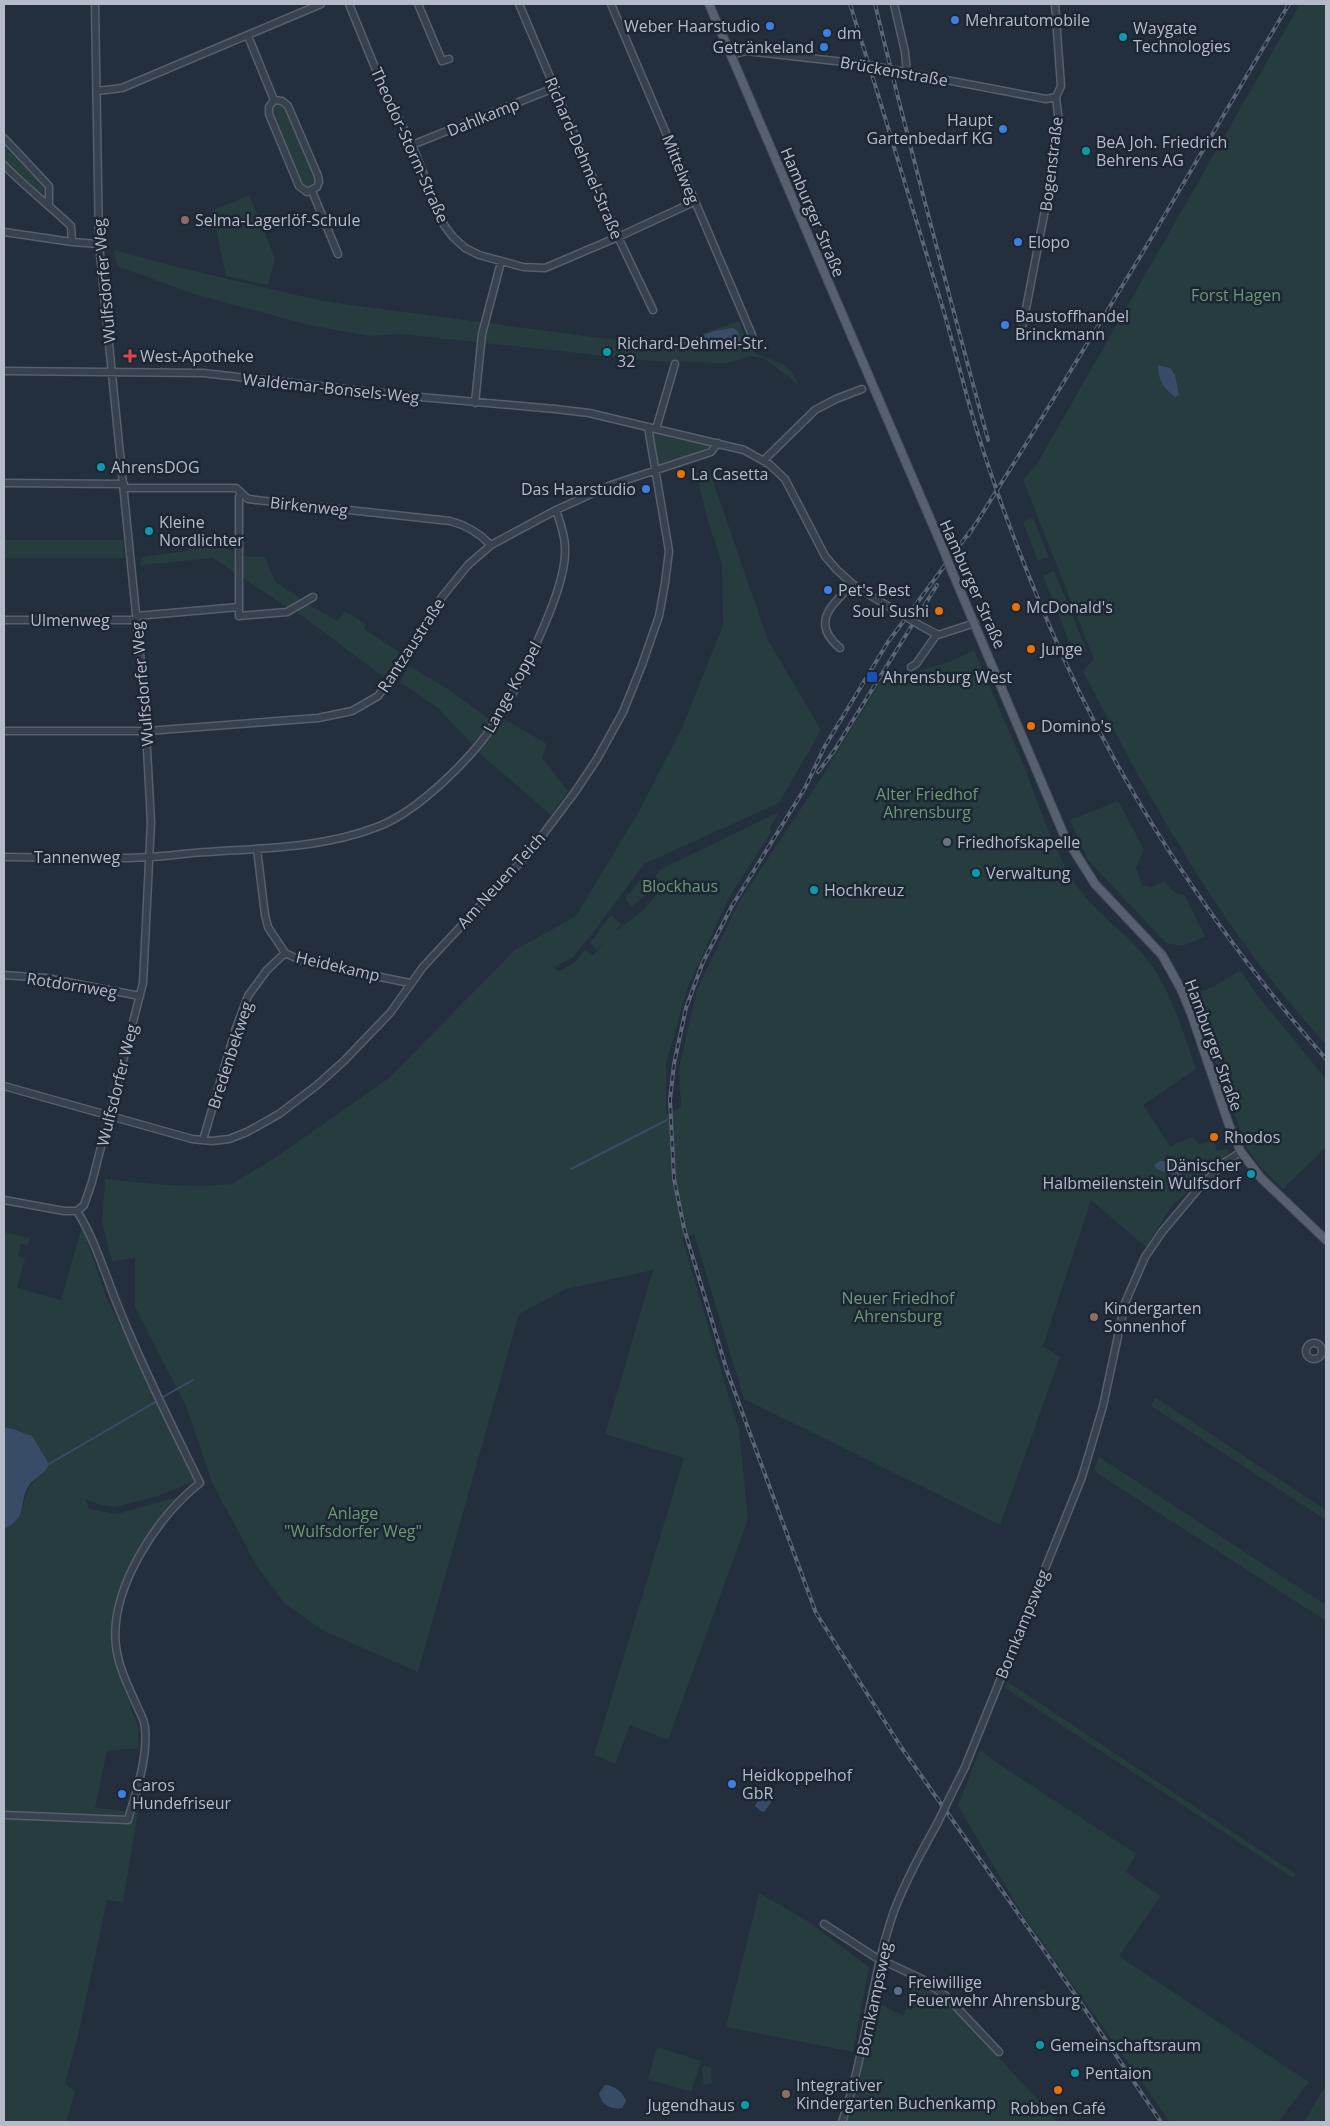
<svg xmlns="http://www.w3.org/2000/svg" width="1330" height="2126" font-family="'Open Sans',sans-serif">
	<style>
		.green { fill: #263c3f }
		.water { fill: #394c67 }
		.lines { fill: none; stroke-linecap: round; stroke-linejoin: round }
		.stream { stroke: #394c67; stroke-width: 2 }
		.minor-casing { stroke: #565f6c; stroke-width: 9 }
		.major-casing { stroke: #414a57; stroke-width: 10 }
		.minor { stroke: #38414e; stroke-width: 6 }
		.major { stroke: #56606e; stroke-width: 8 }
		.rail-casing { stroke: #5a6575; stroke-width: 4 }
		.rail { stroke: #1d2633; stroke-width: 2; stroke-dasharray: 5.5; stroke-linecap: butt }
		.minor-bridge-casing { stroke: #565f6c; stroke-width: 9; stroke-linecap: butt }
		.major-bridge-casing { stroke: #414a57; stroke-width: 10; stroke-linecap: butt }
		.minor-bridge { stroke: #38414e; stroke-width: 6 }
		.major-bridge { stroke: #56606e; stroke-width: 8 }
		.shop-dot { fill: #3f7fe0; stroke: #1d2633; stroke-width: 2 }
		.culture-dot { fill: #0f9aa8; stroke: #1d2633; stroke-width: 2 }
		.education-dot { fill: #8d6e63; stroke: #1d2633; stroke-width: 2 }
		.health-dot { fill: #e0444e; stroke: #1d2633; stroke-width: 2 }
		.food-dot { fill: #e8710a; stroke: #1d2633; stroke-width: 2 }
		.transit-dot { fill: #1a4fb4; stroke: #1d2633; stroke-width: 2 }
		.worship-dot { fill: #6b7280; stroke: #1d2633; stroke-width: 2 }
		.service-dot { fill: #5c6f8a; stroke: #1d2633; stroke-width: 2 }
		.labels { text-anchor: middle; stroke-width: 5; stroke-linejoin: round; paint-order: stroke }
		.poi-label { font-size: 16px; fill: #b4bcc9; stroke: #1d2633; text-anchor: start }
		.street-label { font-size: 16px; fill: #b4bcc9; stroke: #1d2633 }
		.park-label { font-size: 16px; fill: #6b9a76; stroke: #1d2633 }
	</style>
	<rect width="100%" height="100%" fill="#242f3e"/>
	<!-- green -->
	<path class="green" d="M1300,4H1326V1045C1298,1013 1270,980 1245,945C1183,859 1131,765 1083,671L1094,659L1023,480L1038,462Z
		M276,104H279L286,109L315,181L309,188L302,186L271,112Z
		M4,140L46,187L39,195L4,161Z
		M249,195L275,258L268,285L226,276L212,211Z
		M114,250L173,266L322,301L616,340L677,343L739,321L747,343L756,354L783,364L792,372L799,385L764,358L750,356L727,363L653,361L400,334L369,336L309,325L197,295L117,266Z
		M651,431L715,444L713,449L657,468Z
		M708,467L768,640L821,730L779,803L644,864L592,934L573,957L553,968L559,971L574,963L585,950L592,956L606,941L596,950L590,943L611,915L621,924L614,932L644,910L656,895L650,883L661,869L779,812L769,829L772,831L728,899L687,989L666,1064V1115L681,1107L679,1068L697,989L739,902L820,780L889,668L906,675L949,662L974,650C991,690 1009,730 1026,771C1040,808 1053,848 1074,882C1092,910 1121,928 1142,953C1170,985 1182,1030 1196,1069L1143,1105L1170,1146L1192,1137L1199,1144L1214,1140L1217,1151L1227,1148L1229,1152L1171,1207L1146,1247L1091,1200L1043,1346L1060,1357L1000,1525L744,1399L694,1234L682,1238L739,1430L748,1519L668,1740L630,1725L615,1764L594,1755L684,1458L605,1434L653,1270L566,1289L519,1314L418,1672L324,1631L285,1604L256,1565L212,1482L186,1406L135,1307V1258L112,1261L102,1223L105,1179L166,1185L202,1186L232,1184L279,1155L389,1078L515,950L576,916L638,813L682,728L723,625L722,564L707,518L696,472Z
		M1033,518L1049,557L1038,561L1023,522Z
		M198,531L241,556L265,557L275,582L300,598L296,604L288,608L213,558L140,565L141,557L187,551Z
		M4,540H123L124,558H4Z
		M1054,571L1087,651L1075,656L1043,576Z
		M307,604L338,621L344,611L366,624L364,629L401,653L396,665L386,679L297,612Z
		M409,666L448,689L492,721L472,744L438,708L400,682Z
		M504,719L547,744L542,758L568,791L551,815L477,751Z
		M1118,801L1144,849L1136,868L1142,885L1151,887L1164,881L1173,891L1185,896L1205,937L1182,946L1166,943L1088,860L1070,820Z
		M642,879L650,892L631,907L625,898Z
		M1240,970L1258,996L1326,1079V1147L1283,1189L1260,1167L1246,1146L1192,995L1213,987Z
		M82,1226L107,1299L197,1480L158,1496L115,1507L100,1505L85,1499L89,1509L117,1514L177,1497L123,1580L111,1625L123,1686L139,1728L138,1748L107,1751L95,1808L138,1812L123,1902L107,1900L78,2036L65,2083L75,2092L66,2122H4V1529C33,1516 15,1494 41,1475L19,1432L7,1427L4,1429V1232L30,1238L28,1245L21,1244L18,1256L25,1258L17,1288L61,1300Z
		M1156,1398L1326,1510V1520L1151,1406Z
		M1099,1457L1326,1605V1621L1094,1471Z
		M1008,1682L1296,1874L1293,1878L1005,1688Z
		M980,1750L996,1762L1136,1854L1126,1872L1161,1896L1119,1956L1309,2082L1278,2122H1170L1021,1912L958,1806Z
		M759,1893L806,1920L869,1967L853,2052L726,2027Z
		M913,1976L952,2006L1058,2122H844L860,2078L875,2002L904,2016Z
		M1043,1989L1051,1997L1039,2010L1031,2002Z
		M657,2047L701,2061L691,2092L648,2079Z
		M705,2066L711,2068L712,2083L705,2085L703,2081L702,2067Z
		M1326,2085V2122H1304Z"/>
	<!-- water -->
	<path class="water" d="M733,328L738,331L741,342C723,352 705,351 685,347L683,342L714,331Z
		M1158,365L1170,368L1175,375L1179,395L1175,397C1164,388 1158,381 1158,365Z
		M1160,1161L1177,1162L1184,1178L1181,1190L1176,1191L1174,1187L1176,1181L1173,1175L1157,1169L1154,1165Z
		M7,1427L32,1436L49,1464C45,1474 37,1476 30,1484C17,1502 30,1517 4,1529V1429Z
		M769,1790L773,1793V1800L764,1812L761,1811L755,1806L758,1800Z
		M605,2085C614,2085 624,2093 626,2101L622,2108C611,2110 601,2105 599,2093Z"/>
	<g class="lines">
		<!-- stream -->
		<path class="stream" d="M571,1169L667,1120
			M161,1398L193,1380
			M49,1464L157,1401"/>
		<!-- minor casing -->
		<g class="minor-casing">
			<path id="minor" d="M349,4L385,92L412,145L444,225L453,237L465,248L479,255L523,267L545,268L618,237L694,202
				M418,4L442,61L449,59
				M519,4L618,237L653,310
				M611,4L752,335
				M894,4L905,52L907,73
				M248,36L274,100
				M732,55L746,51L862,64
				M904,72L1046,99L1056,97
				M97,91L122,88L321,4
				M274,100L282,101L288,106L318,176L319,182L317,187L307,192L299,186L269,114V107Z
				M4,138L49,186V205
				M412,145L554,88
				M4,165C25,187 49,205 71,226L72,242
				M312,191L338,254
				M4,232L72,242L99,244
				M1023,324L1049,189L1059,123L1056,97L1061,86L1055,4
				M4,371L203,373L409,396L555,409L589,413L744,450L769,464L785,479L825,556L837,570L856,587L903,615
				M475,403L482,334L501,262
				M656,429L675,364
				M764,460L815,410L836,399L862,389
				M4,483L124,484
				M124,488H236L248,499L450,521C466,525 479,533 491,545
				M239,607V497L241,493
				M136,616L239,607V616L287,612L313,597
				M4,620H136
				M921,626L938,635L975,623
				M840,648C809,622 833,604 853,584
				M911,667L916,664L937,634
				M4,731H147L318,718L352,711L378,696L400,667L442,597L468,565L491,545L556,510L611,485L711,452L718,443
				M257,849L265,915L268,927L285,953L300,960L316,964L410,983
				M4,857C52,857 101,860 150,857C169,856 188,853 207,852C264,848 323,848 377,827C418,812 473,757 496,721C509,702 520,681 529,660C542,631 567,579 565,547C565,535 560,522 556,510
				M4,975L46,978L140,996
				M4,1086L192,1139L212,1141L229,1139L247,1132L279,1114L316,1086L344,1061L390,1013L423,967L529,853L575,792L597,759L623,712L642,665L659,616L665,583L669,551L648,427
				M203,1140L236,1028L248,996L267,970L285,953
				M4,1200L64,1211H77
				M77,1211L84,1205L92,1182L143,983L151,822L144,694L99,244L95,4
				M1306 1351a8 8 0 1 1 16 0a8 8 0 1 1-16 0Z
				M950,1797L965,1767L1082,1477L1103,1406L1125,1303L1145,1257L1162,1232L1198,1189L1225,1162L1241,1152
				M4,1815L128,1820C136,1791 148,1759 145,1728C145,1721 140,1713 137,1706C129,1688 118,1666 116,1646C109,1589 158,1515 200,1483C173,1428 145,1373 122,1316C107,1281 97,1243 77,1211
				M824,1924L875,1957L922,1979L946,1996L999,2052
				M842,2122C866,2054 870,1980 894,1911C906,1880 922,1851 938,1822"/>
		</g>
		<!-- major casing -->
		<g class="major-casing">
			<path id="major" d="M709,4L944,551
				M951,569L1064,835L1095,884L1162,955L1181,989L1191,1013L1229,1125L1241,1152L1261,1178L1326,1240"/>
		</g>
		<!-- minor -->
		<use href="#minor" class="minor"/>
		<!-- major -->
		<use href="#major" class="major"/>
		<!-- rail casing -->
		<g class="rail-casing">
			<path id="rail" d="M850,4C881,103 911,202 941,302C951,336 960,370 969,404C990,477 1017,549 1047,620C1113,779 1213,930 1326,1059
				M875,4C910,150 949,295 988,440
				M971,530L888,642L825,746L805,788L732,906L703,962L686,1008L674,1064L670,1100L674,1179L684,1228L727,1371L816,1613L901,1747L1072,1990L1161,2122
				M968,536L1026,444L1146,247L1289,4
				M818,772L834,751L937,585"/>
		</g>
		<!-- rail -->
		<use href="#rail" class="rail"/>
		<!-- minor-bridge casing -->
		<g class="minor-bridge-casing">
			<path id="minor-bridge" d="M862,64L904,72
				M903,615L921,626
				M938,1822L950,1797"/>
		</g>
		<!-- major-bridge casing -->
		<g class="major-bridge-casing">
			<path id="major-bridge" d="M944,551L951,569"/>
		</g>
		<!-- minor-bridge -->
		<use href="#minor-bridge" class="minor-bridge"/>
		<!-- major-bridge -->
		<use href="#major-bridge" class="major-bridge"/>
	</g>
	<!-- markers -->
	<g class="shop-dot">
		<circle cx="955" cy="20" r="5"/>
		<circle cx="770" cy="26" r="5"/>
		<circle cx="827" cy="33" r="5"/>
		<circle cx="824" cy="47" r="5"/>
		<circle cx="1003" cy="129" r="5"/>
		<circle cx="1018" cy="242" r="5"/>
		<circle cx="1005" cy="325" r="5"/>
		<circle cx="646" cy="489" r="5"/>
		<circle cx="828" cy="590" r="5"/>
		<circle cx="732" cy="1784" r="5"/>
		<circle cx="122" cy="1794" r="5"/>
	</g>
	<g class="culture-dot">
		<circle cx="1123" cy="37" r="5"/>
		<circle cx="1086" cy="151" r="5"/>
		<circle cx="607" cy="352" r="5"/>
		<circle cx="101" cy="467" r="5"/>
		<circle cx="149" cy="531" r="5"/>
		<circle cx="976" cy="873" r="5"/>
		<circle cx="814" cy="890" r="5"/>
		<circle cx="1251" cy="1174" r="5"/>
		<circle cx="1040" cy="2045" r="5"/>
		<circle cx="1075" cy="2073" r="5"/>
		<circle cx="745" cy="2105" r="5"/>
	</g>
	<g class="education-dot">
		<circle cx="185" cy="220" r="5"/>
		<circle cx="1094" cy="1317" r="5"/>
		<circle cx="786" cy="2094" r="5"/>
	</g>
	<path class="health-dot" d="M127.5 348.5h5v5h5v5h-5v5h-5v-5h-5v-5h5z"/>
	<g class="food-dot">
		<circle cx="681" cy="474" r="5"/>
		<circle cx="1016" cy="607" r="5"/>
		<circle cx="939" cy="611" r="5"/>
		<circle cx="1031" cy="649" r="5"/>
		<circle cx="1031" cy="726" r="5"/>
		<circle cx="1214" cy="1137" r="5"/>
		<circle cx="1058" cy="2090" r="5"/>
	</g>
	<rect class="transit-dot" x="866" y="671" width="12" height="12" rx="2.5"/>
	<circle class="worship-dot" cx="947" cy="842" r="5"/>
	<circle class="service-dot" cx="898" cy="1991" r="5"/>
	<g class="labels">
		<!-- poi labels -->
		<g class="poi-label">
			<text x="965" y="26">Mehrautomobile</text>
			<text x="760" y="32" text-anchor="end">Weber Haarstudio</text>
			<text x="1133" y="34">Waygate<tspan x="1133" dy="18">Technologies</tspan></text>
			<text x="837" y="39">dm</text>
			<text x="814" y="53" text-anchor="end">Getränkeland</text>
			<text x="993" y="126" text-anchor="end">Haupt<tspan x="993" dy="18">Gartenbedarf KG</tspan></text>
			<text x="1096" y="148">BeA Joh. Friedrich<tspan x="1096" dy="18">Behrens AG</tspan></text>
			<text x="195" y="226">Selma-Lagerlöf-Schule</text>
			<text x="1028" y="248">Elopo</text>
			<text x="1015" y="322">Baustoffhandel<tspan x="1015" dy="18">Brinckmann</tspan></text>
			<text x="617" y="349">Richard-Dehmel-Str.<tspan x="617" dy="18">32</tspan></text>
			<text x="140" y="362">West-Apotheke</text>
			<text x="111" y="473">AhrensDOG</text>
			<text x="691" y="480">La Casetta</text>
			<text x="636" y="495" text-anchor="end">Das Haarstudio</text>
			<text x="159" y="528">Kleine<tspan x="159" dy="18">Nordlichter</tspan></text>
			<text x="838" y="596">Pet's Best</text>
			<text x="1026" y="613">McDonald's</text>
			<text x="929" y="617" text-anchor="end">Soul Sushi</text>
			<text x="1041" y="655">Junge</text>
			<text x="883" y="683">Ahrensburg West</text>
			<text x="1041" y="732">Domino's</text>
			<text x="957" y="848">Friedhofskapelle</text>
			<text x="986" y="879">Verwaltung</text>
			<text x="824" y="896">Hochkreuz</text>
			<text x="1224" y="1143">Rhodos</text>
			<text x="1241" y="1171" text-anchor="end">Dänischer<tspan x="1241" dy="18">Halbmeilenstein Wulfsdorf</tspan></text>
			<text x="1104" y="1314">Kindergarten<tspan x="1104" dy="18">Sonnenhof</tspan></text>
			<text x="742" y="1781">Heidkoppelhof<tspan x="742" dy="18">GbR</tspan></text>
			<text x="132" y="1791">Caros<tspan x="132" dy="18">Hundefriseur</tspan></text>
			<text x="908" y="1988">Freiwillige<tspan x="908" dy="18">Feuerwehr Ahrensburg</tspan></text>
			<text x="1050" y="2051">Gemeinschaftsraum</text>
			<text x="1085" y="2079">Pentaion</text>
			<text x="796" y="2091">Integrativer<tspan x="796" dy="18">Kindergarten Buchenkamp</tspan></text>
			<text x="735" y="2111" text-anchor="end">Jugendhaus</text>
			<text x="1058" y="2114" text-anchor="middle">Robben Café</text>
		</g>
		<!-- street labels -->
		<g class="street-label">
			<text transform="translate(894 71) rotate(10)" y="6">Brückenstraße</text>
			<text transform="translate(483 117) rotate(-22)" y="6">Dahlkamp</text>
			<text transform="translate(410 145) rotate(66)" y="6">Theodor-Storm-Straße</text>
			<text transform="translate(584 158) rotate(67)" y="6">Richard-Dehmel-Straße</text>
			<text transform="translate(1051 164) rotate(-83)" y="6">Bogenstraße</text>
			<text transform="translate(681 169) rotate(68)" y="6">Mittelweg</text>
			<text transform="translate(813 212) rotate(67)" y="6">Hamburger Straße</text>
			<text transform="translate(104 281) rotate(-95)" y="6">Wulfsdorfer Weg</text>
			<text transform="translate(331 388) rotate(6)" y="6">Waldemar-Bonsels-Weg</text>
			<text transform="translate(309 506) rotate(6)" y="6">Birkenweg</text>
			<text transform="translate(973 584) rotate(66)" y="6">Hamburger Straße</text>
			<text x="70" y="626">Ulmenweg</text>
			<text transform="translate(411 645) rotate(-57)" y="6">Rantzaustraße</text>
			<text transform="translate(142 684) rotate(-95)" y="6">Wulfsdorfer Weg</text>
			<text transform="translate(512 687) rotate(-61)" y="6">Lange Koppel</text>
			<text x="77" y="863">Tannenweg</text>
			<text transform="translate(501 880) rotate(-48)" y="6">Am Neuen Teich</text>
			<text transform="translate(338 966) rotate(13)" y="6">Heidekamp</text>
			<text transform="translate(72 985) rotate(9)" y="6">Rotdornweg</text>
			<text transform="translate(1214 1045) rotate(70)" y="6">Hamburger Straße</text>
			<text transform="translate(230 1055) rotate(-72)" y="6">Bredenbekweg</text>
			<text transform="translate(117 1085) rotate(-76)" y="6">Wulfsdorfer Weg</text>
			<text transform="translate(1022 1624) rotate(-68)" y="6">Bornkampsweg</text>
			<text transform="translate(874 1999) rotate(-78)" y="6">Bornkampsweg</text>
		</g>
		<!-- park labels -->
		<g class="park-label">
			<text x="1236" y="301">Forst Hagen</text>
			<text x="927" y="800">Alter Friedhof<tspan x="927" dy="18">Ahrensburg</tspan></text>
			<text x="680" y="892">Blockhaus</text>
			<text x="898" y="1304">Neuer Friedhof<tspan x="898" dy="18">Ahrensburg</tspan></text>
			<text x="353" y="1519">Anlage<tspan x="353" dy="18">"Wulfsdorfer Weg"</tspan></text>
		</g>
	</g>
	<!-- border -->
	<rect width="1330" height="2126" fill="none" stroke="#b4bcc9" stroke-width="10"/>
</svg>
